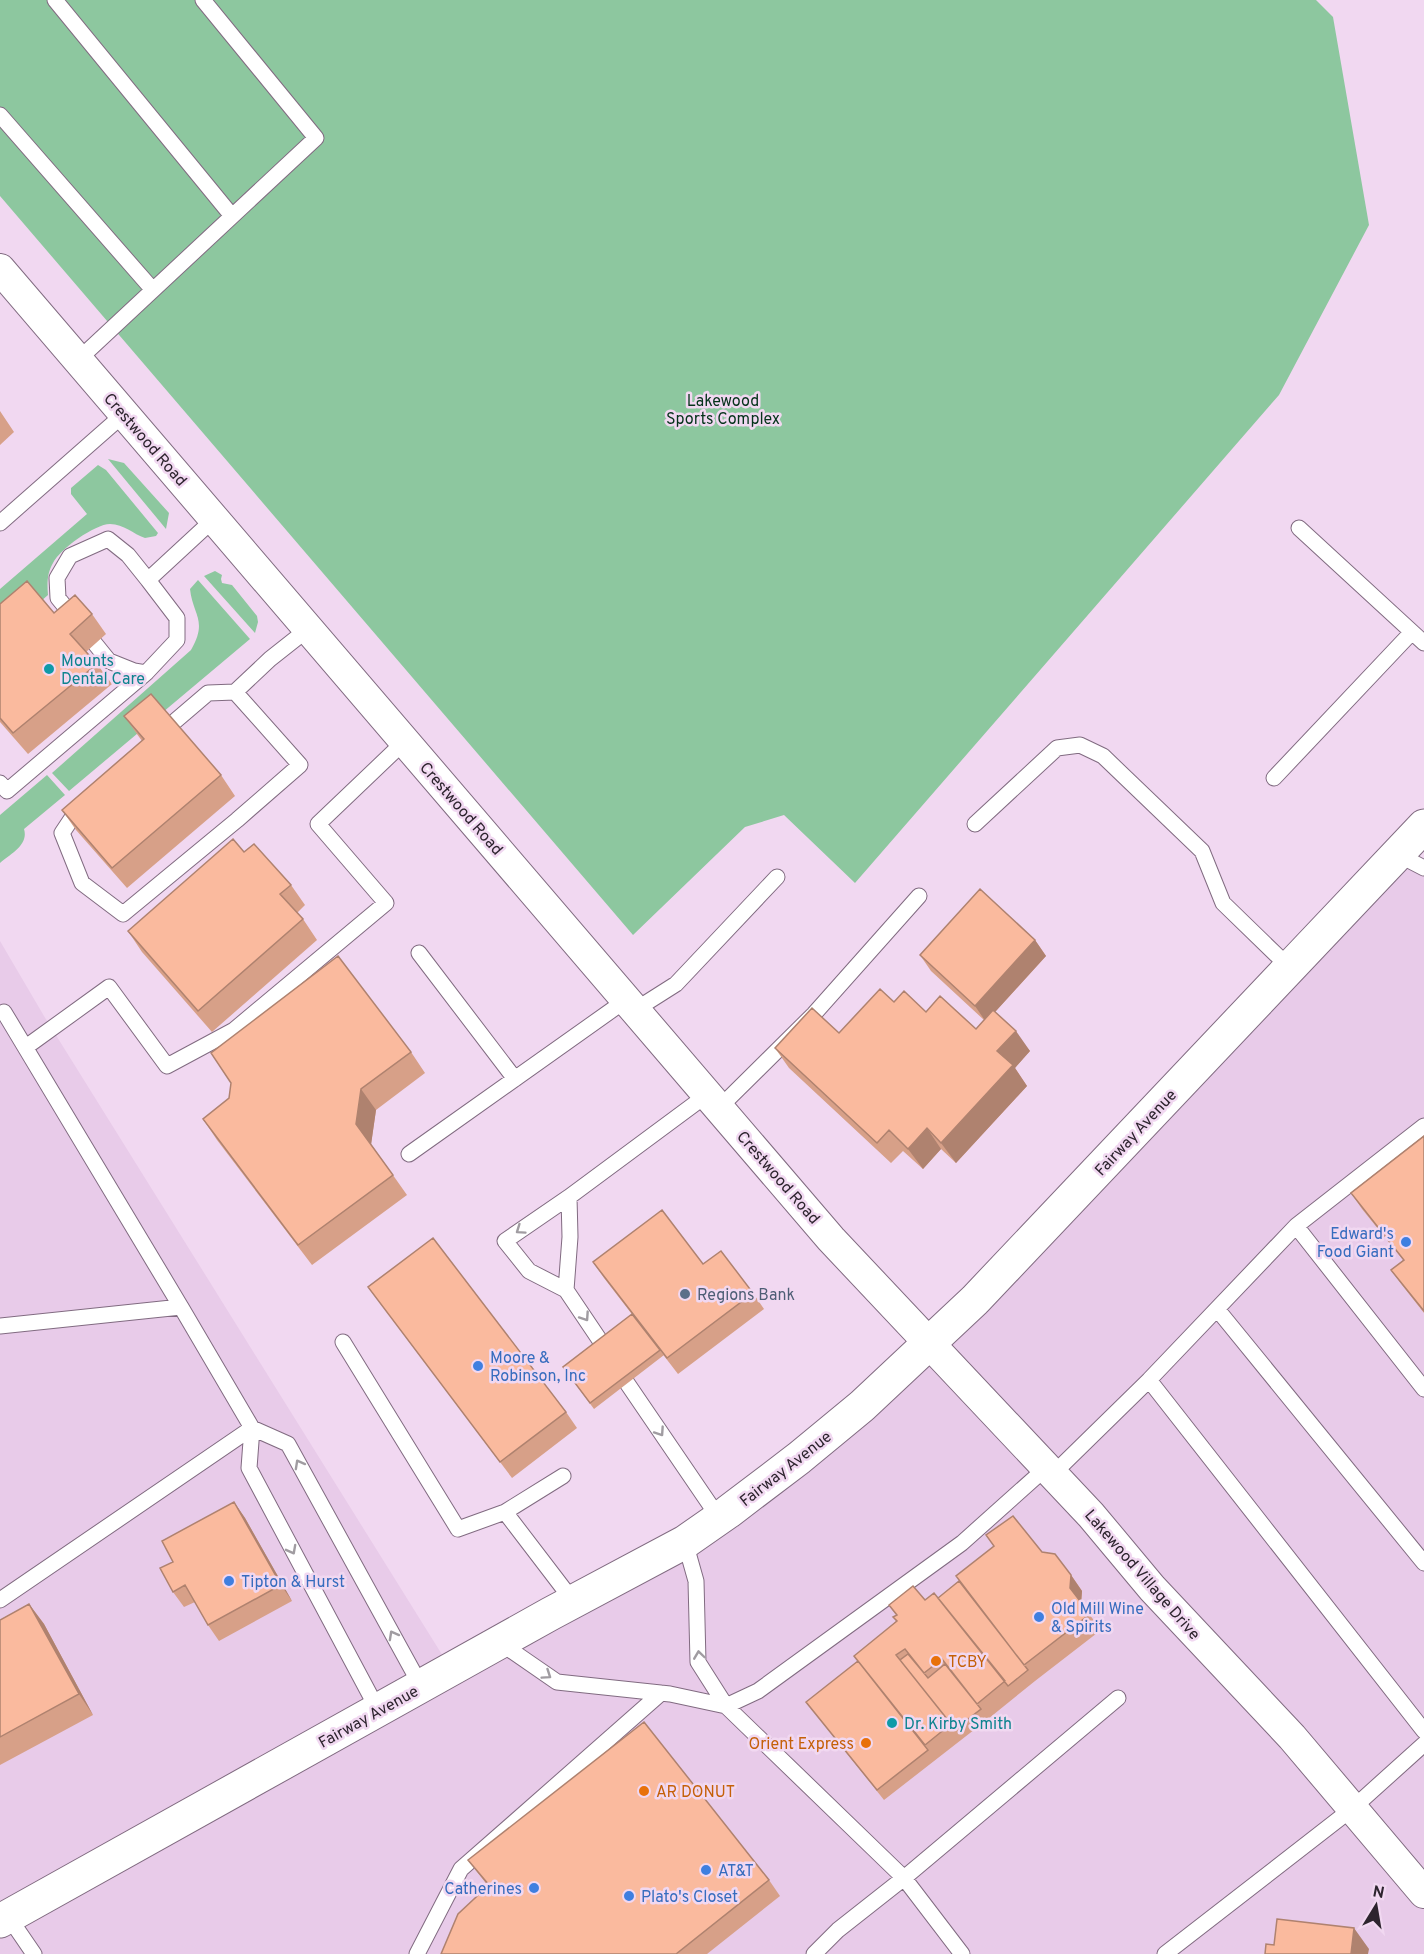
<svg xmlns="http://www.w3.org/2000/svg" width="1424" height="1954" font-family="Overpass,sans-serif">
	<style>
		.built { fill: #e8cbe9 }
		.green { fill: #8dc79f }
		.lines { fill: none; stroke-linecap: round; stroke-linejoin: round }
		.service-casing { stroke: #816b81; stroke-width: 17 }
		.minor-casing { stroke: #816b81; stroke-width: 32 }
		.tertiary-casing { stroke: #816b81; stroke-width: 35 }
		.service { stroke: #fff; stroke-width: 15 }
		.minor { stroke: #fff; stroke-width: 30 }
		.tertiary { stroke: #fff; stroke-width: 33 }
		.wall { fill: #d7a088 }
		.shaded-wall { fill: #af826f }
		.building { fill: #faba9e; stroke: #af826f; stroke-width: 1.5 }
		.oneway { stroke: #a09ca1 }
		.culture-dot { fill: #0f9aa8; stroke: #f1d8f1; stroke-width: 2 }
		.shop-dot { fill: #3f7fe0; stroke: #f1d8f1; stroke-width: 2 }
		.service-dot { fill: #5c6f8a; stroke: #f1d8f1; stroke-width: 2 }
		.food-dot { fill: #e8710a; stroke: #f1d8f1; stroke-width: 2 }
		.labels { text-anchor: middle; stroke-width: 5; stroke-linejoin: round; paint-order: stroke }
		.park-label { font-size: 16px; fill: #04331a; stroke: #f1d8f1 }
		.street-label { font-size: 16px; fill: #2d242e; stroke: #f1d8f1 }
		.culture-label { font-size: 16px; fill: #0d838f; stroke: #f1d8f1; text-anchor: start }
		.shop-label { font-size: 16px; fill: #366cbe; stroke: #f1d8f1; text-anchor: start }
		.service-label { font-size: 16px; fill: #4e5e75; stroke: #f1d8f1; text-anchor: start }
		.food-label { font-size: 16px; fill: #c56008; stroke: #f1d8f1; text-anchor: start }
	</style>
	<rect width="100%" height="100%" fill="#f1d8f1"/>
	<!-- built -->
	<path class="built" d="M1397,854L1424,868V1954H0V941L44,1016L451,1669L799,1458Z"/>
	<!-- green -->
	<path class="green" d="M0,0H1316L1333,17L1369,225L1279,395L855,883L784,815L745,827L633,935L0,196Z
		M108,459L124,463L169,513L166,529Z
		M98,465L106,470L158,533L156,536L145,538C133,534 124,524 110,524C95,524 60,549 53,563C47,573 47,584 48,595L0,637V589L87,514L71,494V488Z
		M215,571L222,575L221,579L222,583L232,585L257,616L258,622L255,633L204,576Z
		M198,580L250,639L69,791L52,773L191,650C208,620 193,616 190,589Z
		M47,775L65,795L24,829C29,845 10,854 0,863V815Z"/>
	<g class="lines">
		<!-- service casing -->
		<g class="service-casing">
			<path id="service" d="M55,0L232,216
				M0,115L153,290
				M78,360L316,138L203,0
				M0,523L124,414
				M1299,528L1424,643
				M146,673L134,671L109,661L58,598L57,578L70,556L108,539L128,555L148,580
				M160,734L208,693L235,692
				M1274,778L1412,632
				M0,783L7,791L146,673L177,640V618L148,580L214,519
				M80,806L62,833L82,883L123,914L237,820L300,765L235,692L270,659L308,629
				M975,824L1057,748L1080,745L1103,756L1202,851L1223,903L1290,968
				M1397,854L1424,868
				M419,953L515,1079
				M635,1010L676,984L777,877
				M4,1012L181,1307
				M26,1047L109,987L167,1066L234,1030L386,903L318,824L405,741
				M719,1108L814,1014L919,896
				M409,1154L626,1000
				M1296,1226L1424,1126
				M566,1290L570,1237L569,1197
				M1217,1309L1424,1563
				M0,1326L181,1307L252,1428L0,1600
				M343,1342L458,1529L505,1512L573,1601
				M603,1345L566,1290L529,1271L505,1241L569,1197L708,1094
				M1149,1380L1424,1731
				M627,1383L719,1518
				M1053,1474L1149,1380L1296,1226L1424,1389
				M505,1512L563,1476
				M685,1542L696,1581L698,1662L726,1706L904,1878L962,1954
				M499,1642L557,1682L670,1694L726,1706L758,1691L962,1543L1047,1467
				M378,1710L249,1468L252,1428L288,1444L421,1686
				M8,1916L34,1954
				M417,1954L461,1869L661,1693
				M814,1954L838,1930L904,1878L1118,1698
				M1165,1954L1353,1808L1424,1744"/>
		</g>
		<!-- minor casing -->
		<g class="minor-casing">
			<path id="minor" d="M0,269L831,1239L1091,1515L1152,1588L1292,1737L1424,1893"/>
		</g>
		<!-- tertiary casing -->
		<g class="tertiary-casing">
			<path id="tertiary" d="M0,1921L550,1614L685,1542L728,1512L799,1458L862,1406L975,1300L1424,826"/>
		</g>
		<!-- service -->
		<use href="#service" class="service"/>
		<!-- minor -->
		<use href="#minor" class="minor"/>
		<!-- tertiary -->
		<use href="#tertiary" class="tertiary"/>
	</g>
	<!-- wall -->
	<path class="wall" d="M0,411L14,432L0,445Z
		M0,604L54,613L92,614L106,634L86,652L97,664L112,684L28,754L0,722Z
		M124,716L221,775L235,796L127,888L76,830L62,810L142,741Z
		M244,852L291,885L305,905L297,913L303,919L317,940L212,1032L142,952L128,931Z
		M1035,940L1046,956L995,1012L1030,1051L1015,1068L1027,1086L956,1163L941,1149L923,1169L903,1151L891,1163L789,1068L775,1048L839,1033L894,1002L976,1029L984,1020L931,971L920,955Z
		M411,1052L425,1073L376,1110L371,1144L407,1195L312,1265L217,1140L203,1119Z
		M1424,1136V1313L1402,1285L1391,1270L1403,1260L1362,1209L1351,1193Z
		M593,1262L753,1293L764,1309L678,1374L604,1278Z
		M368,1287L566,1412L577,1428L512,1478Z
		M632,1314L664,1355L594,1409L563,1367Z
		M234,1502L245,1518L292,1601L219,1641L208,1625L195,1602L184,1607L173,1592V1562Z
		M986,1535L1042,1552L1071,1575L1082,1591L1081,1603L1101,1630L1035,1681L988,1719L884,1800L814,1712L806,1702L858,1661L896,1621L893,1617L896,1615L889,1605L938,1598L959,1581L994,1546Z
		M29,1604L44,1624L93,1715L0,1765V1620Z
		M468,1860L769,1880L780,1896L707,1954H441L488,1886Z"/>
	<!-- shaded-wall -->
	<path class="shaded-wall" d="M1035,940L1046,956L986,1022L975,1006Z
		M1016,1031L1030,1051L1015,1068L1027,1086L956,1163L941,1143L997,1051Z
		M361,1089L376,1110L371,1145L356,1124Z
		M927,1128L941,1149L923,1169L908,1149Z
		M234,1502L245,1518L292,1601L281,1585Z
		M1071,1575L1082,1591L1081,1604L1070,1588Z
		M29,1604L44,1624L93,1715L79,1694Z
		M1354,1928L1369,1949L1368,1954H1351Z"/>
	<!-- building -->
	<path class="building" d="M27,581L54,613L75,595L92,614L70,634L97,664L13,733L0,718V604Z
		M151,694L221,775L112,868L62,810L144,739L124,716Z
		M233,839L244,852L254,844L291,885L280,894L303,919L198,1011L128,931Z
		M980,889L1035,940L975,1006L920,955Z
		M338,956L411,1052L361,1089L356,1124L393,1175L298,1245L203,1119L229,1098L231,1083L211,1053Z
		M880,989L894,1002L904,991L926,1012L940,996L976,1029L993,1010L1016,1031L997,1051L1013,1065L941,1143L927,1128L908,1149L889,1130L877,1143L775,1048L812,1008L839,1033Z
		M1424,1136V1311L1391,1270L1404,1260L1351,1193Z
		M662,1210L703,1264L721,1251L753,1293L667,1358L593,1262Z
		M433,1238L566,1412L500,1462L368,1287Z
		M632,1314L660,1350L590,1403L563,1367Z
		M234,1502L281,1585L208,1625L185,1585L173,1592L160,1568L173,1562L162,1541Z
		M1013,1516L1042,1552L1055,1554L1071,1575L1070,1588L1090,1614L1024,1665L956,1576L994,1546L986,1535Z
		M959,1581L1028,1670L1008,1686L938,1598Z
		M913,1586L925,1600L934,1593L1005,1681L977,1704L942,1659L924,1673L905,1649L896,1655L951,1724L925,1745L854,1656L897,1621L893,1617L897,1615L889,1605Z
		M29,1604L79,1694L0,1737V1620Z
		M908,1654L928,1678L945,1664L981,1709L955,1729L900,1660Z
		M858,1661L928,1750L877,1790L806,1702Z
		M644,1722L769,1880L676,1954H441L458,1914L489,1885L468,1860Z
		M1277,1919L1354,1928L1351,1954H1265L1266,1944L1274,1945Z"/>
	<!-- one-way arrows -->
	<defs><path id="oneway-chevron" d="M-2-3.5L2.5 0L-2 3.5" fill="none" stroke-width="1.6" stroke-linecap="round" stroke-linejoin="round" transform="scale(1.5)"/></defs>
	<g class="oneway">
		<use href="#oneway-chevron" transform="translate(520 1230) rotate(145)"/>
		<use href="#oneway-chevron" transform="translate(585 1317) rotate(56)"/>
		<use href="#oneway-chevron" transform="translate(660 1432) rotate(56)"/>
		<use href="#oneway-chevron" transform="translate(299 1464) rotate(-119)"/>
		<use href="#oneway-chevron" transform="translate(292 1550) rotate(62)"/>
		<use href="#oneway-chevron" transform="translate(393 1635) rotate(-119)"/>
		<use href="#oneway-chevron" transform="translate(699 1655) rotate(-98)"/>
		<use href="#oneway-chevron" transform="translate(547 1675) rotate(34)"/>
	</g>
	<!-- markers -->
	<g class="culture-dot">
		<circle cx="49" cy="669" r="6"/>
		<circle cx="892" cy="1723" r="6"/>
	</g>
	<g class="shop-dot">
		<circle cx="1406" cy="1242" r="6"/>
		<circle cx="478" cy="1366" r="6"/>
		<circle cx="229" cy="1581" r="6"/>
		<circle cx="1039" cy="1617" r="6"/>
		<circle cx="706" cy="1870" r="6"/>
		<circle cx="534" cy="1888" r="6"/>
		<circle cx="629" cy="1896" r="6"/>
	</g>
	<circle class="service-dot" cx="685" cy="1294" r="6"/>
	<g class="food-dot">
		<circle cx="936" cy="1661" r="6"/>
		<circle cx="866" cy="1743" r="6"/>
		<circle cx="644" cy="1791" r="6"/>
	</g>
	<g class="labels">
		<!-- park labels -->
		<g class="park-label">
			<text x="723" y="406">Lakewood<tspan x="723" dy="18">Sports Complex</tspan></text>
		</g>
		<!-- street labels -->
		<g class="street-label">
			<text transform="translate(146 439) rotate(49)" y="6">Crestwood Road</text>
			<text transform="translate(462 808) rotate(49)" y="6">Crestwood Road</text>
			<text transform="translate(1135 1132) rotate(-47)" y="6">Fairway Avenue</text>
			<text transform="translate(779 1177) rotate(49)" y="6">Crestwood Road</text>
			<text transform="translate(785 1468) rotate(-38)" y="6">Fairway Avenue</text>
			<text transform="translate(1143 1574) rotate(49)" y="6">Lakewood Village Drive</text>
			<text transform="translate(368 1716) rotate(-29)" y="6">Fairway Avenue</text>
		</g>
		<!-- culture labels -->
		<g class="culture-label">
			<text x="61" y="666">Mounts<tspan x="61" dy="18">Dental Care</tspan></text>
			<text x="904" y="1729">Dr. Kirby Smith</text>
		</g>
		<!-- shop labels -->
		<g class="shop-label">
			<text x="1394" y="1239" text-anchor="end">Edward's<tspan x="1394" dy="18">Food Giant</tspan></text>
			<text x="490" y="1363">Moore &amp;<tspan x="490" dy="18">Robinson, Inc</tspan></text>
			<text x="241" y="1587">Tipton &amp; Hurst</text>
			<text x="1051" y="1614">Old Mill Wine<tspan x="1051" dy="18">&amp; Spirits</tspan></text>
			<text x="718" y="1876">AT&amp;T</text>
			<text x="522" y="1894" text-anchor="end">Catherines</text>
			<text x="641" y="1902">Plato's Closet</text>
		</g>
		<!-- service labels -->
		<g class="service-label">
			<text x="697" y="1300">Regions Bank</text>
		</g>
		<!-- food labels -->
		<g class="food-label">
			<text x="948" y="1667">TCBY</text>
			<text x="854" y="1749" text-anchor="end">Orient Express</text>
			<text x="656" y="1797">AR DONUT</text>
		</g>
	</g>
	<!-- north arrow -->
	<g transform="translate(1376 1906) rotate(11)" stroke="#f1d8f1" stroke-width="4.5" paint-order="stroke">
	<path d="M0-4.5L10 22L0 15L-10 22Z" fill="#2d242e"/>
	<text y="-9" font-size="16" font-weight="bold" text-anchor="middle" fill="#2d242e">N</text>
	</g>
</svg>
